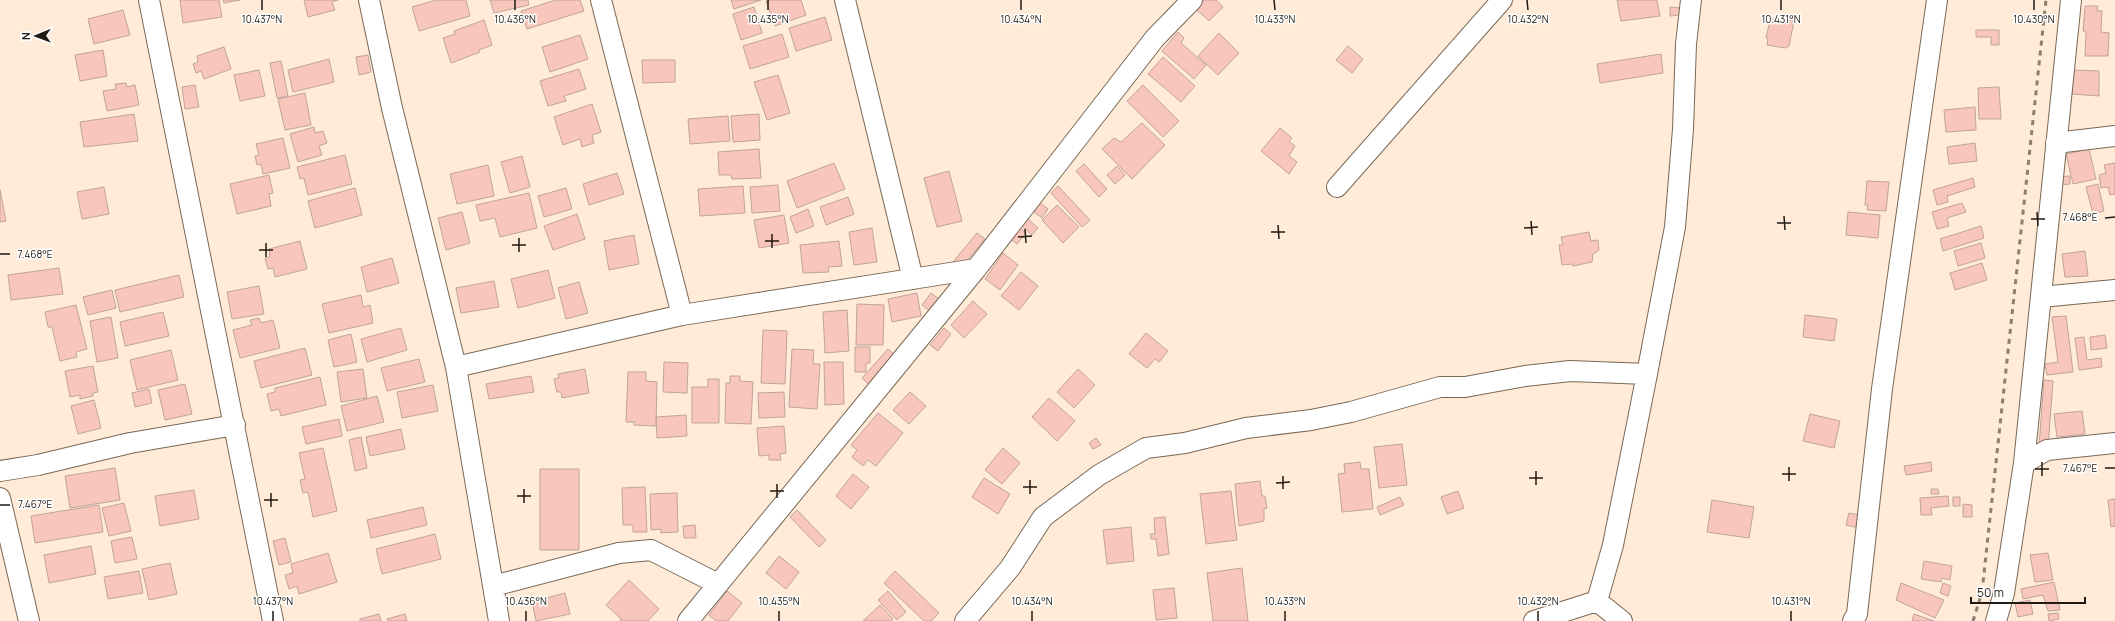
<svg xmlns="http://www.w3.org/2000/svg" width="2115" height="621" font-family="Manrope,sans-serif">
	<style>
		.building { fill: #f9c6bc; stroke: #c0a39e }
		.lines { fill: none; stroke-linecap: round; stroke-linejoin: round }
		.minor-casing { stroke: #796856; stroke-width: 22 }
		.minor { stroke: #fff; stroke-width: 20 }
		.rail { stroke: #8b7f71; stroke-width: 3; stroke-dasharray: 5 5; stroke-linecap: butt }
		.ticks { fill: none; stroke: #201a12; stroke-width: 1.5 }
		.ticks-label { font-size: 10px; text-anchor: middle; fill: #201a12; stroke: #fff; stroke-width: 3; stroke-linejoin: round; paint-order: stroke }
	</style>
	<rect width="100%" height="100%" fill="#ffebd7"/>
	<!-- building -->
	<path class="building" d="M180,0H219L222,17L183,23Z
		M223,0H240L224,3Z
		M304,0H338L332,2L335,10L308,17Z
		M436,0H466L470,16L419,31L412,7Z
		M490,0H528L529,5L494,13Z
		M556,0H580L584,11L527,29L521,11Z
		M731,0H761L734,9Z
		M770,0H801L806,15L775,26L766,1Z
		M1204,0H1216L1223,7L1209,21L1196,9Z
		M1617,0H1657L1660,16L1621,21Z
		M2085,6H2098L2097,11H2102L2101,32L2109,33L2108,56H2085L2086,32L2083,31Z
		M754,7L762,33L741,40L733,14Z
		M1670,7L1680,8L1681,15L1670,16Z
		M123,10L130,35L94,44L88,19Z
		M825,17L832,40L796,51L789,28Z
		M1775,17L1794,21L1789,46L1785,48L1767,45L1768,39L1766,38L1770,20H1774Z
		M484,20L492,45L479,50L480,52L451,63L443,38L455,34L454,31Z
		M1976,30H1999V45H1991V37H1976Z
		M1178,32L1184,38L1181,43L1206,65L1194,79L1162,51Z
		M1219,33L1239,53L1218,75L1198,56Z
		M782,34L789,57L750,69L743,46Z
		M580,35L588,59L550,72L542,47Z
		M1348,46L1363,59L1352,73L1336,60Z
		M224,47L231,69L204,79L201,71L196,73L193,64L198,62L197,56Z
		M103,50L107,76L80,81L75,55Z
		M1661,54L1663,73L1600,83L1597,64Z
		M368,55L371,72L359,75L356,57Z
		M1163,57L1195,86L1181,102L1148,74Z
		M329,59L334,82L293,92L288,70Z
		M642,60H675V82L643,83Z
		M281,61L288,96L277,98L270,63Z
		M579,69L586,89L564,96L566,101L548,106L540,81Z
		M259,70L265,96L240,101L234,75Z
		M2073,70L2099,71V96L2072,94Z
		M778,75L790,113L767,120L754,82Z
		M126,83L127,87L135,85L139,105L107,111L103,91L116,89L115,84Z
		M195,85L199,107L185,109L182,87Z
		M1143,85L1179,121L1163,137L1127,101Z
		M1999,87L2001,119H1979L1978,88Z
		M305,93L311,125L285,130L278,99Z
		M592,104L601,132L592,135L594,143L582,147L580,139L563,145L554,117Z
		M1975,107L1976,130L1946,132L1944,110Z
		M134,114L138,141L84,147L80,122Z
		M759,114L760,140L733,142L731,116Z
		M728,116L730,141L690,144L688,119Z
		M1142,123L1165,145L1132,179L1102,149L1114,138L1121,142Z
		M314,127L315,133L323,131L327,143L319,146L322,155L298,162L290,134Z
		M1280,128L1292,138L1289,141L1295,146L1289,156L1297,162L1289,174L1261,151Z
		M283,138L290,168L263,174L261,164L257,165L255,156L259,155L256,144Z
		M1975,143L1977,161L1949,164L1947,147Z
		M759,149L761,178L732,179L731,175H719L718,152Z
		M2089,149L2096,179L2073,184L2066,154Z
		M345,155L352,184L308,195L304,178L300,179L297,167Z
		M522,156L530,187L510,193L501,162Z
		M834,163L845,189L797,208L787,181Z
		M2115,163V194L2110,195L2108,187L2101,188L2099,175L2106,173L2104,165Z
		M1084,164L1107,189L1099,197L1076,171Z
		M488,165L494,196L457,204L450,174Z
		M1117,166L1125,175L1115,184L1107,175Z
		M949,171L962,221L937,227L924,178Z
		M617,173L624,194L589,205L583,184Z
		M269,175L273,193L269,194L271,206L237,214L230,184Z
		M2070,176V184L2056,185V177Z
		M1973,178L1975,187L1947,196L1948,202L1937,205L1933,190Z
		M1867,181L1889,182L1886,211L1867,210L1868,205H1865Z
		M2098,184L2104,211L2093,214L2086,187Z
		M778,185L780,211L752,213L750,187Z
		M743,186L745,213L700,216L698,189Z
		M1058,186L1090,220L1082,227L1051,193Z
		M104,187L109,214L82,219L77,192Z
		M355,188L362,215L315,228L308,201Z
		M566,188L572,209L544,217L538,196Z
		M0,190L6,221L0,222Z
		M529,193L537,228L500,237L495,218L480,221L476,205Z
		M848,197L854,214L826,225L820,207Z
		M1040,203L1048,209L1042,218L1034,212Z
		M1962,203L1966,212L1947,218L1949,226L1937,229L1932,212Z
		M1057,205L1079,227L1063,243L1042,220Z
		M808,209L814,226L796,233L790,217Z
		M462,212L470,243L446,250L438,218Z
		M1848,212L1880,215L1878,238L1846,235Z
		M577,214L585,239L553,250L544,226Z
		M784,215L789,243L759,248L754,220Z
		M1028,219L1038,228L1032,235L1022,226Z
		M1981,226L1984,238L1943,251L1940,239Z
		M872,228L877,262L854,265L849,232Z
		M1020,228L1026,233L1017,244L1011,239Z
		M1589,232L1591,241L1598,240L1599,250L1593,254L1592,262L1573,266L1572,264L1562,265L1559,245H1563L1561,237Z
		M977,233L985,239L961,268L953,262Z
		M634,235L639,264L609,270L604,241Z
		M300,241L307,269L275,277L273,268L268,269L265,258L270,257L269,249Z
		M839,241L842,266L828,267L829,272L803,273L800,245Z
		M1981,243L1985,258L1958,266L1954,251Z
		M2085,251L2088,276L2065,277L2062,254Z
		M1003,253L1018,265L1000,290L985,279Z
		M392,258L399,283L367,292L361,267Z
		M1982,263L1987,280L1955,290L1950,273Z
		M59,268L63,294L11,300L8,275Z
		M548,270L555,298L518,308L511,279Z
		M1021,272L1038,286L1019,310L1001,296Z
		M179,275L184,297L120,312L115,290Z
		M494,281L499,307L461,313L456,288Z
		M579,282L588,313L566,319L558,288Z
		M259,286L264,314L232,319L227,292Z
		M112,290L116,308L88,315L83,297Z
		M917,293L921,316L892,322L888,299Z
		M931,293L939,299L931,312L922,305Z
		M361,295L363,307L370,305L373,323L329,333L322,304Z
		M973,301L987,314L964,338L951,325Z
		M857,304L884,305L883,345H856Z
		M76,305L87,349L76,352L77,357L60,361L52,327H48L45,312Z
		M847,310L849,351L825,353L823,312Z
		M163,312L169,336L125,346L120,322Z
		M1805,315L1837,319L1834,341L1803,337Z
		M2066,316L2073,372L2047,375L2045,364L2058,362L2052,317Z
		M111,317L118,358L97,362L90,321Z
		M259,318L261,323L273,320L280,348L240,358L233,330L252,325L250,320Z
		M401,328L407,350L367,362L361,339Z
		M944,328L951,334L938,351L930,345Z
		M763,330L787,331L785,384L761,383Z
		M1146,333L1168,351L1159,362L1155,359L1147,368L1129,354Z
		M351,334L357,362L334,367L328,340Z
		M2105,335L2107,348L2091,350L2090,337Z
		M2084,337L2087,360L2101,358L2102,367L2079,370L2075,338Z
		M855,347H870V363H866V372H855Z
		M305,348L312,375L261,388L254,361Z
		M792,349L814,350L813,364H820L817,409L789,407Z
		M888,349L896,356L869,385L862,378Z
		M171,350L178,380L137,390L130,360Z
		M419,359L425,382L387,391L381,368Z
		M664,362L688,363L687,393L663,392Z
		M824,362H843L844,404L825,405Z
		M93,366L98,392L93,393V396L80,399V395L70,397L65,371Z
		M363,369L367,398L341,402L337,372Z
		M585,369L589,393L562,398L561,392H557L554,379L559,378L558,374Z
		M1078,369L1095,385L1074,408L1057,392Z
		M628,372H646V381L657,382L656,426L634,425V422H626Z
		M531,376L534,392L489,399L486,384Z
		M730,376H740V381L753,382L751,424L725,423L726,383H730Z
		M320,377L326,405L281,416L279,409L271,411L267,394L275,392V388Z
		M708,379H719V423H692V387H708Z
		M2044,380L2053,381L2048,447L2039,446Z
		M185,384L192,414L165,420L158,390Z
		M433,385L438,411L402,418L397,392Z
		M149,389L152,403L135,407L132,393Z
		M784,392L785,417L759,418L758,393Z
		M910,392L926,406L909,424L893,410Z
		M377,396L384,422L347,431L341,406Z
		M1049,398L1075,421L1057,441L1032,417Z
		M94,400L101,428L78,434L71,406Z
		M2082,411L2085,434L2057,437L2054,414Z
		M878,413L903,433L876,466L868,460L863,466L852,457L857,450L851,445Z
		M1810,414L1840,421L1834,448L1803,441Z
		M686,415L687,436L657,438L656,417Z
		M339,419L342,436L306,444L302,427Z
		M784,426L786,453L780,454L781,460H769V455L759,456L757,428Z
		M401,429L405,449L370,456L366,437Z
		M361,437L367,468L355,471L349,440Z
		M1096,438L1101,445L1093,449L1089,443Z
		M1402,444L1407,485L1379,488L1374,447Z
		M323,448L337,511L313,517L308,492L303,493L300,480L305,479L299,453Z
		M1003,448L1020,463L1002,484L985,470Z
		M1360,462L1361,469H1369L1373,509L1342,512L1338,474L1345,473L1344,464Z
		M1931,462L1932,471L1906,475L1904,466Z
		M115,468L120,500L70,508L65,476Z
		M540,469H579V550H540Z
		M853,474L869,487L851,509L836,496Z
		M984,478L1010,494L998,514L972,497Z
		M1260,481L1262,496H1265L1267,508L1264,509V521L1239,526L1235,484Z
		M645,487L647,532H633V525H623L622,488Z
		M1931,489H1938L1939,494H1931Z
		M194,490L199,519L160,526L155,496Z
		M1231,491L1237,540L1206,544L1200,494Z
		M1458,491L1464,508L1447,514L1441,497Z
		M677,493L678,532L661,533V529L651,530L650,494Z
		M1948,496L1949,506L1931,508L1932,515H1921L1920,498Z
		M1400,497L1404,505L1380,515L1377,507Z
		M1953,497H1960V506H1953Z
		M2115,499V526L2111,527L2108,500Z
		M1712,500L1754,507L1749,538L1707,532Z
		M124,503L131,531L109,536L102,508Z
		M1963,504L1972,505V517H1963Z
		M99,505L103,532L35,543L31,516Z
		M423,507L427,525L371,538L367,520Z
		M797,510L826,540L819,547L790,517Z
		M1849,513L1861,515L1859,528L1846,525Z
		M1165,517L1169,554L1158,556L1156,539H1151L1150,534H1155L1154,518Z
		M695,525L696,538H684L683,526Z
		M1131,527L1134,561L1107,564L1103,530Z
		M435,534L441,559L382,574L376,549Z
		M132,537L137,559L115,563L111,541Z
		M285,538L291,562L279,565L273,541Z
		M91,546L96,574L49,583L44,555Z
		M328,553L337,582L299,594L297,586L289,589L285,575L293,573L291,564Z
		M2048,553L2053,580L2035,582L2030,555Z
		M779,556L799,572L786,589L766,573Z
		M1924,561L1952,566L1950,580L1942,578L1941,582L1921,579Z
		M170,563L177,594L149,600L142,569Z
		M1242,568L1248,621H1213L1207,573Z
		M139,571L143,593L108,599L104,577Z
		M895,571L939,613L931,621H924L884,583Z
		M629,580L659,609L648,621H620L621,619L606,605Z
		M2054,582L2060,610L2048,611L2043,595L2023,599L2021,589Z
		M1901,583L1944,600L1935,618L1896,600Z
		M1943,583L1951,586L1948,596L1940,593Z
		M1174,588L1177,618L1156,620L1153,590Z
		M727,591L742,603L728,621H716L709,615Z
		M888,591L906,612L897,620L878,600Z
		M565,593L570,614L536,621L532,602Z
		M2030,600L2033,614L2018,617L2015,603Z
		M880,605L893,619L891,621H863Z
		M2058,613L2059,619L2049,621L2048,614Z
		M379,614L381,621H360V619Z
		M405,614L407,621H388L387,619Z
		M1914,614L1934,621H1912Z"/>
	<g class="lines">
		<!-- minor casing -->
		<g class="minor-casing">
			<path id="minor" d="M149,0L273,621
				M369,0L392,108L456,367L499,621
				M601,0L682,315
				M845,0L913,279
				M2056,143L2115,136
				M1337,187L1502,0
				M2041,297L2115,290
				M456,367L682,315L976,269
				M2024,463L2047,450L2115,443
				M0,471L38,465L130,443L235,425
				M0,498L29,621
				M493,586L619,553L651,550L718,584
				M1597,601L1613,545L1647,374
				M1597,601L1622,621
				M688,621L976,269L1155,38L1192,0
				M965,621L1010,568L1043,517L1099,475L1146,448L1185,443L1246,428L1311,420L1351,412L1440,387H1465L1525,376L1570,371L1647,374L1675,227L1683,129L1686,44L1691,0
				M1534,621L1597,601
				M1853,621L1857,614L1882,389L1937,0
				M1996,621L2004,593L2024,463L2071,0"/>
		</g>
		<!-- minor -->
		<use href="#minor" class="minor"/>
		<!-- rail -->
		<path class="rail" d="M1973,621L1982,592L2046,0"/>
	</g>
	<!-- ticks -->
	<path class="ticks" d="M262,0V10M515,0V10M768,0V10M1021,0V10M1274,0L1275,10M1527,0L1528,10M1781,0V10M2034,0V10M2037,212L2038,226M1784,216L1785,230M2105,218L2115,217M2031,219H2045M1531,221L1532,235M1777,223H1791M1278,225L1279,239M1524,228L1538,227M1025,229L1026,243M1271,232H1285M772,234V248M1018,237L1032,236M519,238V252M765,241H779M266,243V257M512,245H526M259,250H273M0,254H10M2042,462V476M1789,467V481M2105,468H2115M2035,469H2049M1536,471V485M1782,474H1796M1283,476V489M1529,478H1543M1030,480V494M1276,483L1290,482M777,484V498M1023,487H1037M524,489V503M770,491H784M271,493V507M517,496H531M264,500H278M0,505H10M273,611V621M526,611V621M779,611V621M1032,611V621M1285,611V621M1538,611V621M1791,611V621"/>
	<g class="ticks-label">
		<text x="262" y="23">10.437°N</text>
		<text x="515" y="23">10.436°N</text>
		<text x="768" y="23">10.435°N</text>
		<text x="1021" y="23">10.434°N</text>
		<text x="1275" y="23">10.433°N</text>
		<text x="1528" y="23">10.432°N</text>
		<text x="1781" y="23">10.431°N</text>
		<text x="2034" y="23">10.430°N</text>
		<text x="2080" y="221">7.468°E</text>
		<text x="35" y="258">7.468°E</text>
		<text x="2080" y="472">7.467°E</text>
		<text x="35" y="508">7.467°E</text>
		<text x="273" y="605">10.437°N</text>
		<text x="526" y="605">10.436°N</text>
		<text x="779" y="605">10.435°N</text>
		<text x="1032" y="605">10.434°N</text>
		<text x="1285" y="605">10.433°N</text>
		<text x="1538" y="605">10.432°N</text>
		<text x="1791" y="605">10.431°N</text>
	</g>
	<!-- north arrow -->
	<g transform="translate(36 36) rotate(269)" stroke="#ffffff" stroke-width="3" paint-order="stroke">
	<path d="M0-3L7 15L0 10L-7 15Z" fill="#201a12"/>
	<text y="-6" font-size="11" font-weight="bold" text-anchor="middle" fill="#201a12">N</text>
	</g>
	<!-- scale -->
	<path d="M1971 597v6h114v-6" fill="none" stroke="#201a12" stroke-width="2"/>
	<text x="1977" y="597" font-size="12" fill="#201a12" stroke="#ffffff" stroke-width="3" paint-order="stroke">50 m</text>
</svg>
